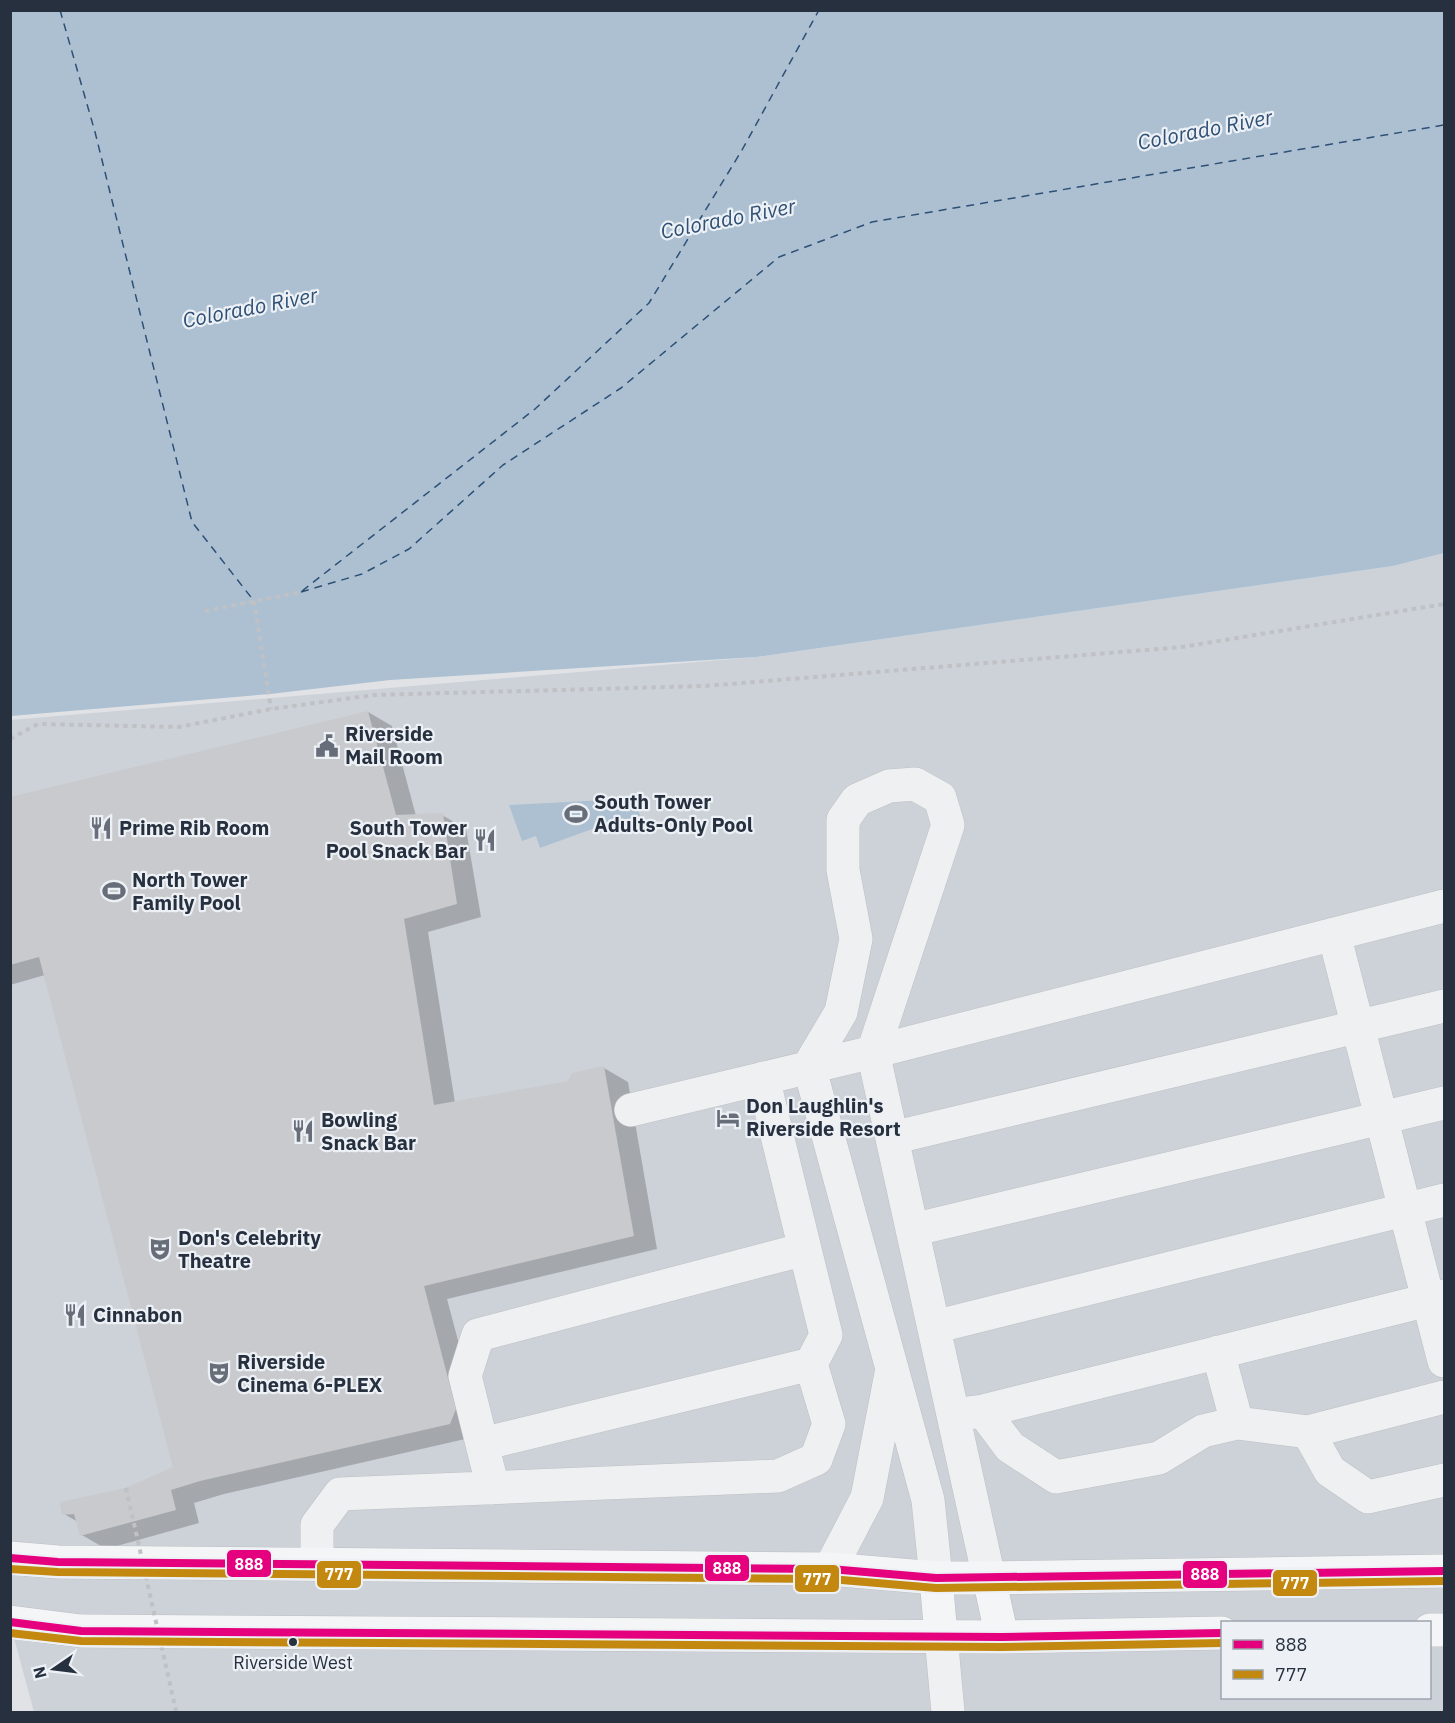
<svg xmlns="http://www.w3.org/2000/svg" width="1455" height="1723" font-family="'IBM Plex Sans',sans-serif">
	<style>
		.built { fill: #cdd2d9; fill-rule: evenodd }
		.water { fill: #acc0d2 }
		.shadow { fill: #0003 }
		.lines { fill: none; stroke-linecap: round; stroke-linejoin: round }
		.ferry { stroke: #2e5075; stroke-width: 1.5; stroke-dasharray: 8 6; stroke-linecap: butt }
		.building { fill: #c8cacd }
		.minor-casing { stroke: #bec0c3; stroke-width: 34 }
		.major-casing { stroke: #bcbfc3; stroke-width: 34 }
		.path { stroke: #bfc1c5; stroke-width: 4; stroke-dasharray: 4.5 4.5; stroke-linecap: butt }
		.minor { stroke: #eff0f2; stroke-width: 33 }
		.major { stroke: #f4f5f6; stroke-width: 33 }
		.path-bridge { stroke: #bfc1c5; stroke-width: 4; stroke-dasharray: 4.5 4.5; stroke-linecap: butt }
		.bus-1-casing { stroke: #edf1f6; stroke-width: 12 }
		.bus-2-casing { stroke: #edf1f6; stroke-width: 12 }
		.bus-1 { stroke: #e5007d; stroke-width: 8 }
		.bus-2 { stroke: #c38810; stroke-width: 8 }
		.bus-dot { fill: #26303f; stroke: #edf1f6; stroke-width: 2 }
		.labels { text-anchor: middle; stroke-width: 4.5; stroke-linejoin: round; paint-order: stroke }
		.bus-label { font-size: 18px; fill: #26303f; stroke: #edf1f6 }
		.poi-label { font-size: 20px; font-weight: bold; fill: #26303f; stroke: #edf1f6; text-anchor: start }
		.water-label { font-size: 21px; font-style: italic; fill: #2e5075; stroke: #edf1f6 }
		.line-badge { stroke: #edf1f6; stroke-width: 2 }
		.badge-label { font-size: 16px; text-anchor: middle; font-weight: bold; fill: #fff }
	</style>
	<rect width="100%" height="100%" fill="#e0e2e5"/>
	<!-- built -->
	<path class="built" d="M1444,553V1712H34L10,1623V720L756,657L1393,566ZM1222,1622H1430V1698H1222Z"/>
	<!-- water -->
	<path class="water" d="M11,10L1444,11V553L1393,566L756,657L390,680L270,694L11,716Z
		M632,796L643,822L611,833L606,824L540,848L536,836L522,841L509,805L626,799Z"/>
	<!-- shadow -->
	<path class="shadow" d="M368,712L392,726L416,816L442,815L466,829L481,917L428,932L455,1103L569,1082L604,1068L628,1082L657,1249L447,1299L480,1423L474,1437L224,1494L194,1503L199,1523L106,1549L82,1535L78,1522L64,1514L175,1468L45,975L10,985V798Z"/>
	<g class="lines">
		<!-- ferry -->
		<path class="ferry" d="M60,10L95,132L192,522L254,601
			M302,591L535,409L649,303L742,150L819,10
			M301,592L362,574L409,549L503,465L621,388L779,257L872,222L1444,125"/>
	</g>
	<!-- building -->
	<path class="building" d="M368,711L396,815L443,813L457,904L404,919L434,1105L568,1081L572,1073L604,1066L634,1236L424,1286L456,1409L450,1424L200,1481L171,1490L176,1510L80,1536L74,1514L62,1515L60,1502L126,1488L173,1467L39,957L10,965V797Z"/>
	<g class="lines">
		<!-- minor casing -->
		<g class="minor-casing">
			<path id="minor" d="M1334,934L1444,1361
				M631,1110L873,1052L1444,906
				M892,1138L1444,1006
				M912,1230L1444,1103
				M934,1327L1444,1200
				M1218,1352L1237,1423
				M983,1411L1010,1447L1056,1477L1159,1458L1203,1431L1237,1423L1308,1432L1444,1397
				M953,1415L983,1411L1444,1296
				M1308,1432L1330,1471L1368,1497L1444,1480
				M482,1444L811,1364
				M493,1488L465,1376L478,1335L805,1249
				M317,1564V1525L340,1494L778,1476L816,1459L829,1424L811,1364L826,1335L763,1078
				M830,1569L867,1498L891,1374
				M936,1578L928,1500L809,1066L841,1012L856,939L843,870V820L857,800L889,786L915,784L940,798L948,825L873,1052L989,1578
				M941,1636L948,1712"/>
		</g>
		<!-- major casing -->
		<g class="major-casing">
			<path id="major" d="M10,1558L58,1562L830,1569L936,1578H989L1444,1571
				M936,1578L941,1636
				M989,1578L1002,1637
				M10,1622L81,1631L1002,1637L1222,1633
				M1430,1630H1444"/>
		</g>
		<!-- path -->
		<path class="path" d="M254,601L271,709
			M205,611L301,592
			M10,739L38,724L179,727L271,709L374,695L705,686L1182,647L1444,604"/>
		<!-- minor -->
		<use href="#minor" class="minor"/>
		<!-- major -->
		<use href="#major" class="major"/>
		<!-- path-bridge -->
		<path class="path-bridge" d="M126,1488L176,1711"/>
		<!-- bus-1 casing -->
		<g class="bus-1-casing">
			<path id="bus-1" d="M10,1558L58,1562L830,1569L936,1578L1444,1571
				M10,1622L81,1631L1002,1637L1222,1633"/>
		</g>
		<!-- bus-2 casing -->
		<g class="bus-2-casing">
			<path id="bus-2" d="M10,1569L58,1572L830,1579L936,1588L1444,1581
				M10,1633L81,1641L1002,1647L1222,1643"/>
		</g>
		<!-- bus-1 -->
		<use href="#bus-1" class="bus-1"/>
		<!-- bus-2 -->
		<use href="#bus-2" class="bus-2"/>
	</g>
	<!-- icons -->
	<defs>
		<g id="civic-bare" transform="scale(1.8)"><path d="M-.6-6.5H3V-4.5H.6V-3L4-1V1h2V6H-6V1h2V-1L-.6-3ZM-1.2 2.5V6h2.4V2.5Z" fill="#676e79" stroke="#edf1f6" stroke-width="2.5" paint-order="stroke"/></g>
		<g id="stadium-bare" transform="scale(1.8)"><path d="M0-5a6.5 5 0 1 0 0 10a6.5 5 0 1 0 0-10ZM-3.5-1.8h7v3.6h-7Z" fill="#676e79" stroke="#edf1f6" stroke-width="2.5" paint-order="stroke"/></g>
		<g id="restaurant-bare" transform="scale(1.8)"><path d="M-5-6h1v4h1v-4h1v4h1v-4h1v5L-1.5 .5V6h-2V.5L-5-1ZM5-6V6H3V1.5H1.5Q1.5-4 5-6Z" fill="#676e79" stroke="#edf1f6" stroke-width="2.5" paint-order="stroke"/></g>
		<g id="hotel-bare" transform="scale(1.8)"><path d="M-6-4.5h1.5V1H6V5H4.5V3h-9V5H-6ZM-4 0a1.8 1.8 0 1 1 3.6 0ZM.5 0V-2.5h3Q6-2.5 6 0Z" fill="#676e79" stroke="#edf1f6" stroke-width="2.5" paint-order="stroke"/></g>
		<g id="theatre-bare" transform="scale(1.8)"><path d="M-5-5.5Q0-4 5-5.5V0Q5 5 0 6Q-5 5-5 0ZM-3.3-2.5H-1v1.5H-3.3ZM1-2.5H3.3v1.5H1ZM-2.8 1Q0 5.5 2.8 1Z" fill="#676e79" stroke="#edf1f6" stroke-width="2.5" paint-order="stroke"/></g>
	</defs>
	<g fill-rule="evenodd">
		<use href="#civic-bare" x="327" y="746"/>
		<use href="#stadium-bare" x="576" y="814"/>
		<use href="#restaurant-bare" x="101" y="828"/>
		<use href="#restaurant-bare" x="485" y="840"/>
		<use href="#stadium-bare" x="114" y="891"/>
		<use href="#hotel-bare" x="728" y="1118"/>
		<use href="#restaurant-bare" x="303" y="1131"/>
		<use href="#theatre-bare" x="160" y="1249"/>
		<use href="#restaurant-bare" x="75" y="1315"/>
		<use href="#theatre-bare" x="219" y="1373"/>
	</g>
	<!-- markers -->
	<circle class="bus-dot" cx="293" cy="1642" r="5"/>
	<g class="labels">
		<!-- bus labels -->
		<g class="bus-label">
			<text x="293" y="1669">Riverside West</text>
		</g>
		<!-- poi labels -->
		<g class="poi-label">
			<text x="345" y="741">Riverside<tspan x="345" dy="23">Mail Room</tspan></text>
			<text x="594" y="809">South Tower<tspan x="594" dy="23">Adults-Only Pool</tspan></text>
			<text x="119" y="835">Prime Rib Room</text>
			<text x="467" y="835" text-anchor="end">South Tower<tspan x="467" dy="23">Pool Snack Bar</tspan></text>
			<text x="132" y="887">North Tower<tspan x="132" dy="23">Family Pool</tspan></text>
			<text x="746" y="1113">Don Laughlin's<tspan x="746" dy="23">Riverside Resort</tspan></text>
			<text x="321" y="1127">Bowling<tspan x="321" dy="23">Snack Bar</tspan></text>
			<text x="178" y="1245">Don's Celebrity<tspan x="178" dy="23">Theatre</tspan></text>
			<text x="93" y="1322">Cinnabon</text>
			<text x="237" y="1369">Riverside<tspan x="237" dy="23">Cinema 6-PLEX</tspan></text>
		</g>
		<!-- water labels -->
		<g class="water-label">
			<text transform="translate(1205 130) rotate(-11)" y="7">Colorado River</text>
			<text transform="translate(728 219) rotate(-11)" y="7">Colorado River</text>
			<text transform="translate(250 308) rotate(-11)" y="7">Colorado River</text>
		</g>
	</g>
	<g class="line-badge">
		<rect x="226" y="1549" width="46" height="29" rx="6" fill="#e5007d"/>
		<rect x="704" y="1554" width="46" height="28" rx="6" fill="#e5007d"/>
		<rect x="1182" y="1560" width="46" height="29" rx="6" fill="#e5007d"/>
		<rect x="316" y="1560" width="46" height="29" rx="6" fill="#c38810"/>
		<rect x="794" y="1564" width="46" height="29" rx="6" fill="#c38810"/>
		<rect x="1272" y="1569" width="46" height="28" rx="6" fill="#c38810"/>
	</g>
	<g class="badge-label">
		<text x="249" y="1570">888</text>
		<text x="727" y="1574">888</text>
		<text x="1205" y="1580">888</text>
		<text x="339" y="1580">777</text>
		<text x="817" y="1585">777</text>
		<text x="1295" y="1589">777</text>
	</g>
	<!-- border -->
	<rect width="1455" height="1723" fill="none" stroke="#26303f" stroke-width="24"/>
	<!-- legend -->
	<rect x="1221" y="1621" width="210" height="78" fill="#edf1f6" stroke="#9da4ad" stroke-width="1.5"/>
	<rect x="1233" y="1640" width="30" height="9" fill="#e5007d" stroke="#9da4ad" stroke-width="1.5"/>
	<text x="1275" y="1651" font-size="18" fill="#26303f">888</text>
	<rect x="1233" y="1670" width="30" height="9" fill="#c38810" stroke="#9da4ad" stroke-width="1.5"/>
	<text x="1275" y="1681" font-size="18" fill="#26303f">777</text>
	<!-- north arrow -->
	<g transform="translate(54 1669) rotate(256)" stroke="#edf1f6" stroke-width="4.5" paint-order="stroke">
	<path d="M0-4.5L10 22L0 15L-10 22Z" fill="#26303f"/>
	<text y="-9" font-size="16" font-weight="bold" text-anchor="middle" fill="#26303f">N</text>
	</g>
</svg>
